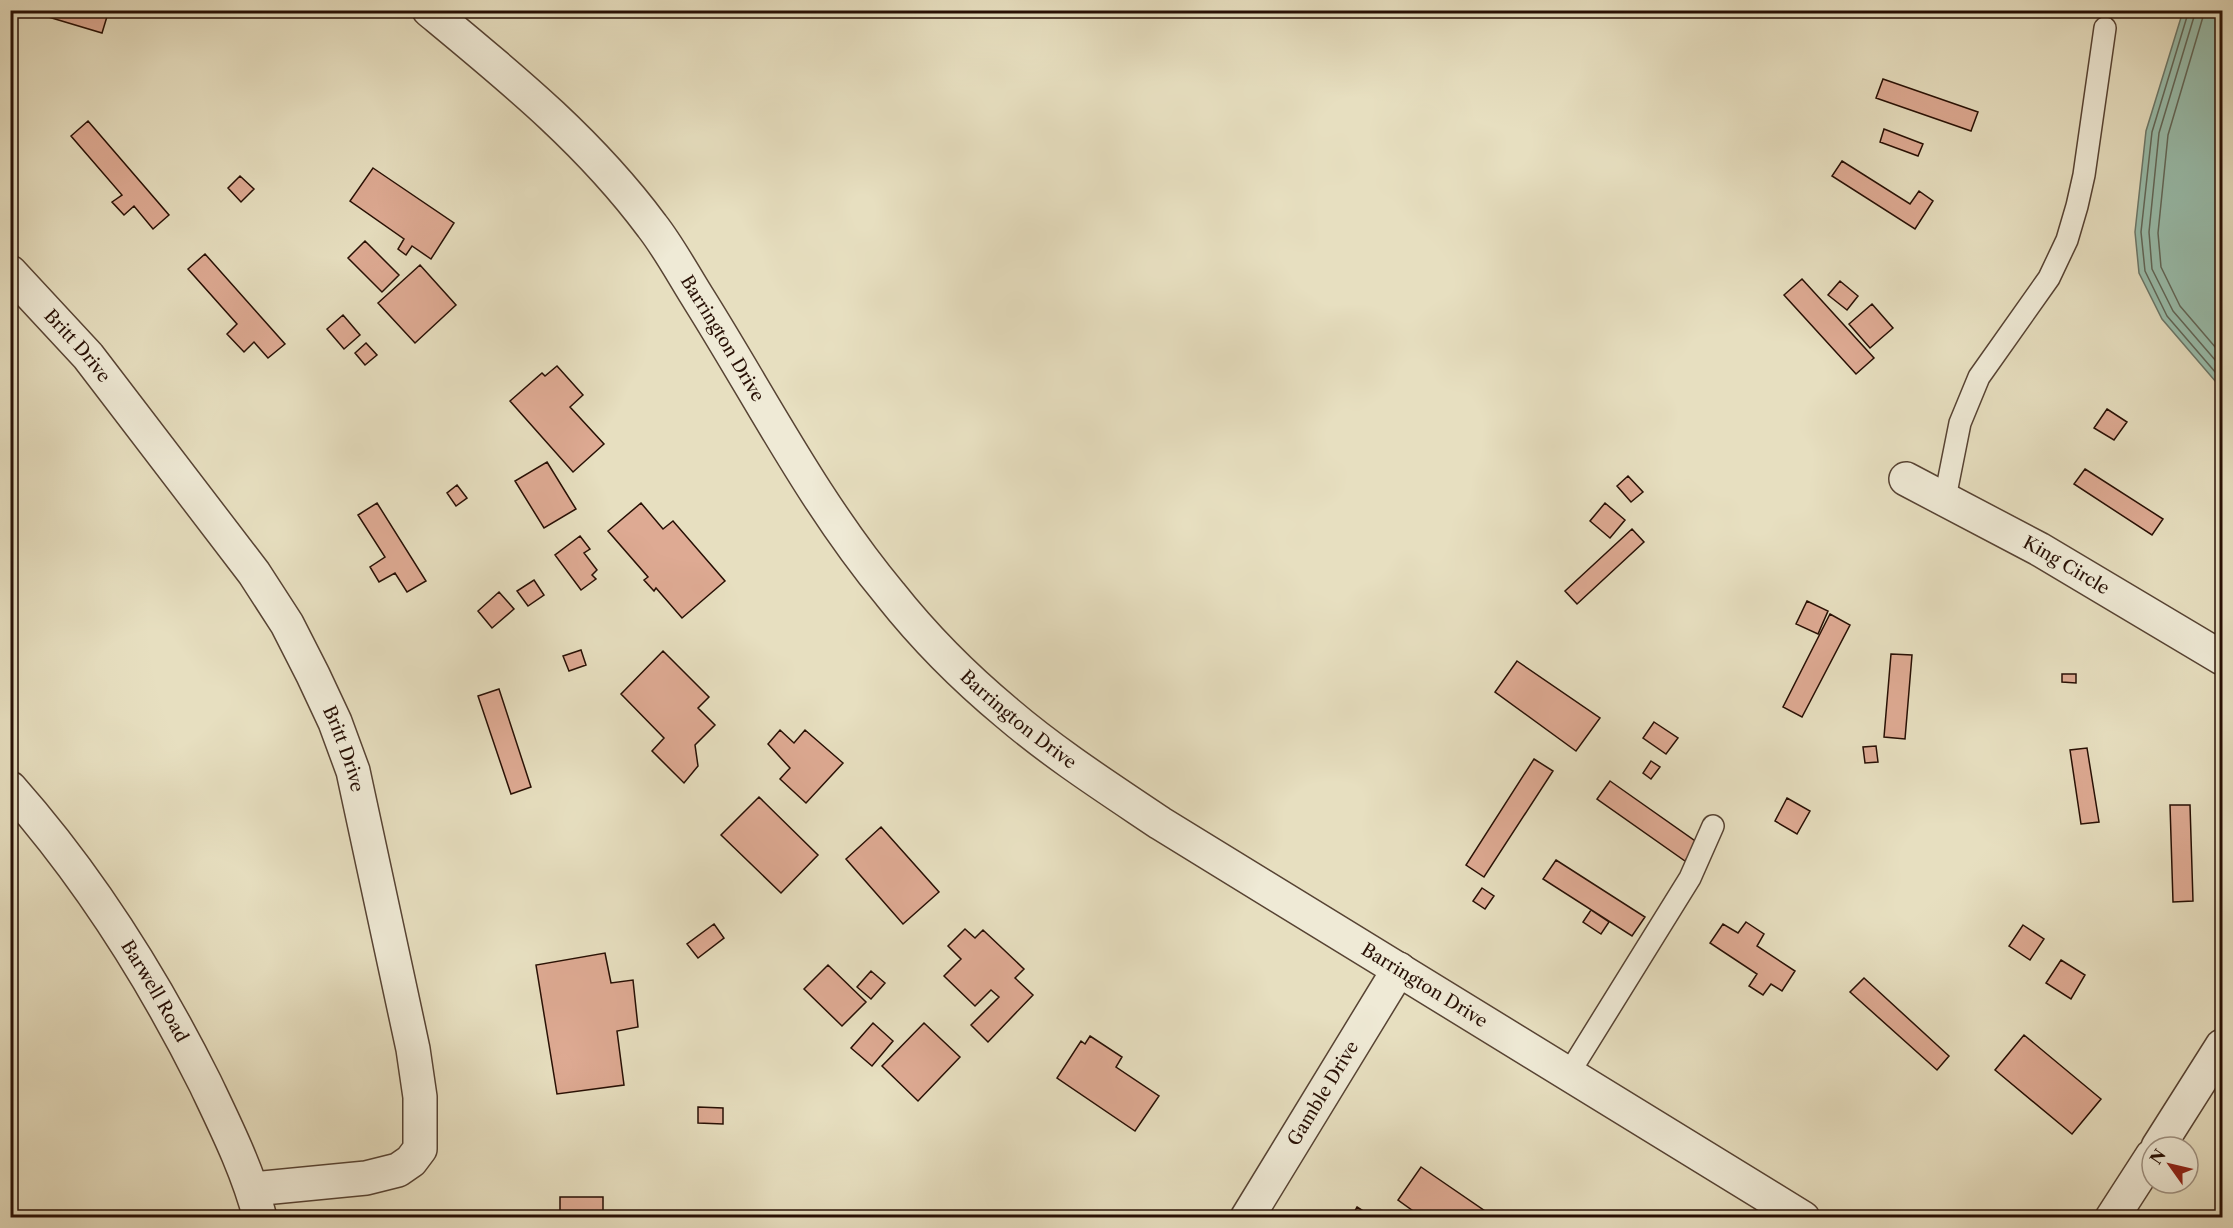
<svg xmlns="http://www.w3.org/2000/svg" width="2233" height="1228" font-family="'Libre Caslon Text',serif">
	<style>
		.water { fill: #98bdac; stroke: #6b7769; stroke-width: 1.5 }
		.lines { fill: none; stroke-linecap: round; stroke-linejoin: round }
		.shore { stroke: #606658; stroke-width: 1.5 }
		.building { fill: #deaa93; stroke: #270f04; stroke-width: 1.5 }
		.service-casing { stroke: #574333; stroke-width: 24 }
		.minor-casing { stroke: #574333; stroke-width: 36 }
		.tertiary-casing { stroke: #574333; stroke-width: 36 }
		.service { stroke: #efead6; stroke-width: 21 }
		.minor { stroke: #efead6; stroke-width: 33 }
		.tertiary { stroke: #efead6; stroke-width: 33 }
		.labels { text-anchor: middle; stroke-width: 4.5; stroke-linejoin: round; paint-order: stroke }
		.street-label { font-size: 18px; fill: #270f04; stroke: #efead6 }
	</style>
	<rect width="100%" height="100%" fill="#e7dfc0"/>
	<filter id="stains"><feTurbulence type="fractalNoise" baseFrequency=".00333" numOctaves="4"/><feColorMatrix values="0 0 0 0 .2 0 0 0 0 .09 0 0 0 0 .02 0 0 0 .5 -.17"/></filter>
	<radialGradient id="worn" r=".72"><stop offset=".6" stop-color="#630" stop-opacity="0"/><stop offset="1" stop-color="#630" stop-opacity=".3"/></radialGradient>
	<!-- water -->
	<path class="water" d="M2183,11H2222V389L2162,319L2139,273L2135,232L2146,131Z"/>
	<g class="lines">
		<!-- shore -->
		<path class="shore" d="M2189,10L2152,132L2141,232L2145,271L2167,316L2222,380
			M2196,10L2159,133L2149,232L2152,269L2173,311L2222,368
			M2205,10L2168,135L2158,233L2161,267L2180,306L2222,355"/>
	</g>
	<!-- building -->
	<path class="building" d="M25,10H109L102,33Z
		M1883,79L1978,112L1971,131L1876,98Z
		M88,121L169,215L153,229L134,206L124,215L112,202L122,195L71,136Z
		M1884,129L1923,144L1918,156L1880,142Z
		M1842,161L1910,204L1919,191L1933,201L1915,229L1832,176Z
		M373,168L454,223L431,259L412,246L406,255L398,249L404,239L350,201Z
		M240,176L254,189L241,202L228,188Z
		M365,241L399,275L382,292L348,258Z
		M205,254L285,344L268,358L254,342L244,352L227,334L237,324L188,269Z
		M420,265L456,305L415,343L378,303Z
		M1802,279L1874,358L1856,374L1784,295Z
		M1840,281L1858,296L1847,310L1828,295Z
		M1872,304L1893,328L1870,348L1849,324Z
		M343,315L360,335L344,349L327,329Z
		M366,343L377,355L365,365L355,353Z
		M557,366L583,395L570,407L604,444L573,472L510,401L542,373L545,376Z
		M2107,409L2127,422L2114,440L2094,428Z
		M547,462L576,509L544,528L515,481Z
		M2085,469L2163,519L2152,535L2074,484Z
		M1628,476L1643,492L1631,502L1617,486Z
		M457,485L467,498L456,506L447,493Z
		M377,503L426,581L407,592L395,573L379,582L370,567L385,557L358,515Z
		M641,503L663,529L673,521L725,581L682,618L656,588L654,591L644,580L648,577L608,531Z
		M1605,503L1625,520L1610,538L1590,521Z
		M1632,529L1644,542L1577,604L1565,591Z
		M580,536L590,549L584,553L597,570L592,575L596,579L581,590L555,555Z
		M534,580L544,595L528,606L517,591Z
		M499,592L514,609L492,628L478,611Z
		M1807,601L1828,611L1818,634L1796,624Z
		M1830,614L1850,625L1802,717L1783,707Z
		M581,650L586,665L569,671L563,656Z
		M663,651L709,697L698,708L715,725L695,745L698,766L684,783L652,751L664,738L621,694Z
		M1891,654L1912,655L1905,739L1884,737Z
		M1517,661L1600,718L1576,751L1495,692Z
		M2062,674H2076V683L2062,682Z
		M499,689L531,787L511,794L478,696Z
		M1654,722L1678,738L1666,754L1643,738Z
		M780,730L794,743L805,730L843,763L806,803L780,779L790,768L768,744Z
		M1876,746L1878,762L1865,763L1863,747Z
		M2087,748L2099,822L2081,824L2070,750Z
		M1534,759L1553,771L1484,877L1466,865Z
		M1651,761L1660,767L1651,779L1643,773Z
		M1610,781L1698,843L1685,861L1597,799Z
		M759,797L818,855L781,893L721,835Z
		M1787,798L1810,811L1797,834L1775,821Z
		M2170,805H2190L2193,901L2173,902Z
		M881,827L939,892L903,924L846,859Z
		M1556,860L1645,917L1632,936L1543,879Z
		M1482,888L1494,896L1485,909L1473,901Z
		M1591,910L1609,922L1601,934L1583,922Z
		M1746,922L1764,934L1757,946L1795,971L1782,991L1771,984L1763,995L1749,986L1757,974L1710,943L1723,924L1738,933Z
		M714,924L724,938L698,958L687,944Z
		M2023,925L2044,939L2030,960L2009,946Z
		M965,929L975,938L983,930L1024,969L1015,978L1033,995L988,1042L971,1025L999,997L991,990L975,1006L944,976L961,959L948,946Z
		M605,953L611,983L633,980L638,1027L617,1031L624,1085L557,1094L536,965Z
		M2061,960L2085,975L2071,999L2046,983Z
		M828,965L866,1002L842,1026L804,989Z
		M871,971L885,983L871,999L857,987Z
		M1864,978L1949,1056L1937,1070L1850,992Z
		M873,1023L893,1041L872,1066L851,1048Z
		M924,1023L960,1057L918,1101L882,1066Z
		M2024,1035L2101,1099L2072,1134L1995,1070Z
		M1090,1036L1122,1057L1116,1067L1159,1096L1135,1131L1057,1078L1081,1041L1085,1044Z
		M698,1107L723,1108V1124L698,1123Z
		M1421,1167L1485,1211L1480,1218H1423L1398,1200Z
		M560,1197H603V1218H560Z
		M1357,1207L1371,1216L1370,1218H1351Z"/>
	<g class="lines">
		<!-- service casing -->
		<g class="service-casing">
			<path id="service" d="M1945,498L1960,423L1979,377L2049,278L2067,240L2077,206L2084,175L2105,28
				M1569,1073L1690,878L1713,826"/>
		</g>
		<!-- minor casing -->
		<g class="minor-casing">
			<g id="minor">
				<path id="s1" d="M429,10C510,77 589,141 652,226C670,249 684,276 700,301C762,400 815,504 890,594C924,637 965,678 1007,713C1055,754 1108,788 1160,823L1803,1218"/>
				<path id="s2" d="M10,272L88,356L254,573L287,624L313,675L335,722L353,771L413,1049L420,1097V1149L411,1161L398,1170L366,1178L253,1189"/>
				<path id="s3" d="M1906,479L2039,549L2222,658"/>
				<path d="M2158,1147L2222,1046"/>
				<path id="s4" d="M1247,1218L1399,969"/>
				<path d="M2112,1218L2152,1156"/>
			</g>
		</g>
		<!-- tertiary casing -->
		<g class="tertiary-casing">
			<g id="tertiary">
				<path id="s5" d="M10,788C89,877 152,977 205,1083C226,1127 248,1171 260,1218"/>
			</g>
		</g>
		<!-- service -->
		<use href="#service" class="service"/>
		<!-- minor -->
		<use href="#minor" class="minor"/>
		<!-- tertiary -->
		<use href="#tertiary" class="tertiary"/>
	</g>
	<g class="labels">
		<!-- street labels -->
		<g class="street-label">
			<text dy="6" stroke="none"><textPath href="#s1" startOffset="444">Barrington Drive</textPath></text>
			<text dy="6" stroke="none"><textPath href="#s2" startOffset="100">Britt Drive</textPath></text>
			<text dy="6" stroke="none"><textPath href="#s3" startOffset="182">King Circle</textPath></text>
			<text dy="6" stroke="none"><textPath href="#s1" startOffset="930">Barrington Drive</textPath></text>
			<text dy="6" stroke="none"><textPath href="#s2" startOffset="586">Britt Drive</textPath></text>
			<text dy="6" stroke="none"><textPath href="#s1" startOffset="1416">Barrington Drive</textPath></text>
			<text dy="6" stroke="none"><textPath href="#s5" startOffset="250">Barwell Road</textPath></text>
			<text dy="6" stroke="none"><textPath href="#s4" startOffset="146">Gamble Drive</textPath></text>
		</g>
	</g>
	<!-- margin -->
	<rect width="2233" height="1228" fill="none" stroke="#e7dfc0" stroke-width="36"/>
	<rect x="12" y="12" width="2209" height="1204" fill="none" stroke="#270f04" stroke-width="3"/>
	<rect x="18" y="18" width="2197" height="1192" fill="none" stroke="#270f04" stroke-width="1.5"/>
	<!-- north arrow -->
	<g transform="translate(2170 1165) rotate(304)"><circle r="28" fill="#efead6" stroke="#9f9282" stroke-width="1.5"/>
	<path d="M0-4.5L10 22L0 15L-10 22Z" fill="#8f2418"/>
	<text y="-9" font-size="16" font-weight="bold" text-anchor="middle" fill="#270f04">N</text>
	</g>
	<rect width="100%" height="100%" filter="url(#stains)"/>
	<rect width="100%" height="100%" fill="url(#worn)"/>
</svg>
